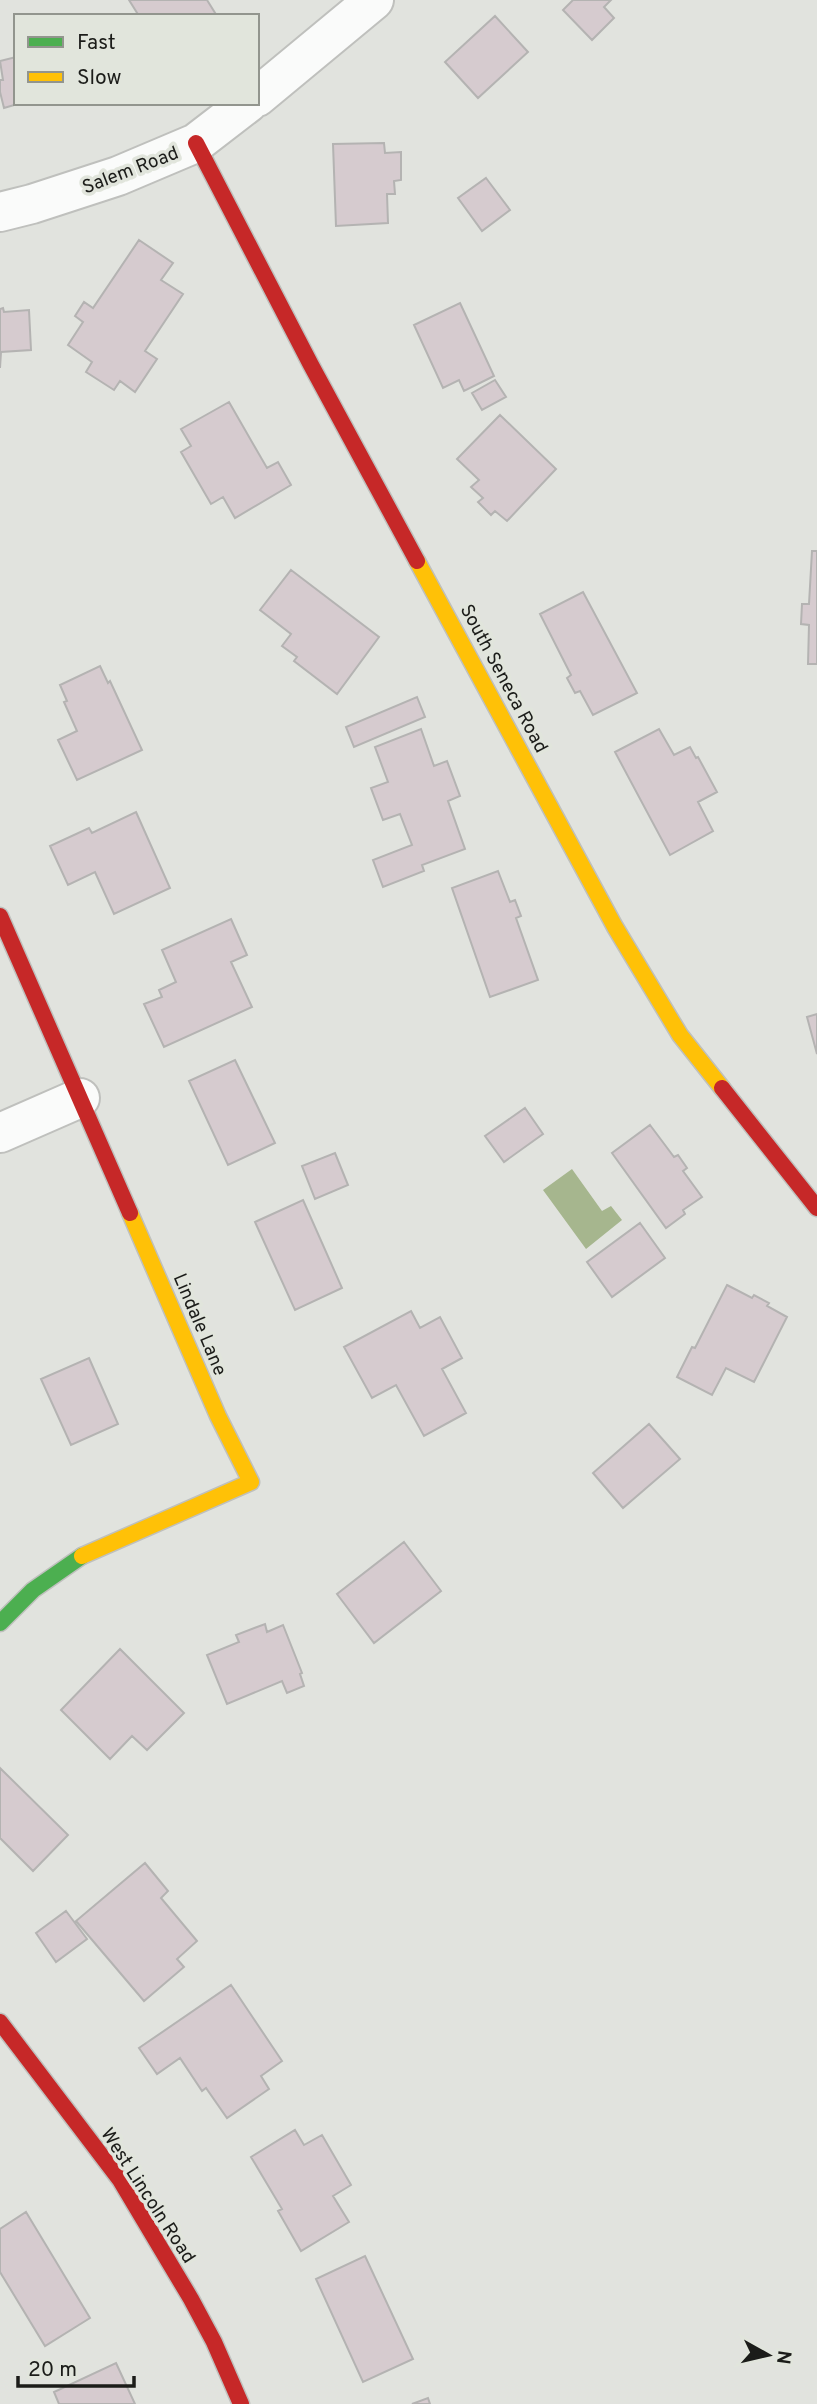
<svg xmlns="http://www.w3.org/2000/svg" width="817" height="2404" font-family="Overpass,sans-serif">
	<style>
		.water { fill: #a6b68e }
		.building { fill: #d6cbcf; stroke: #b4b3b2; stroke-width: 2 }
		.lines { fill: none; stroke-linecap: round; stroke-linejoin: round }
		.street-casing { stroke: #bfc0bd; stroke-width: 42 }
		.fast-casing { stroke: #bfc0bd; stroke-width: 19 }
		.slow-casing { stroke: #bfc0bd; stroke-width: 19 }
		.jam-casing { stroke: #bfc0bd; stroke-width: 19 }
		.street { stroke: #fafbfa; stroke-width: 38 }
		.fast { stroke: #4caf50; stroke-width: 16 }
		.slow { stroke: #ffc107; stroke-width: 16 }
		.jam { stroke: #c62828; stroke-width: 16 }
		.labels { text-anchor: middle; stroke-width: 7; stroke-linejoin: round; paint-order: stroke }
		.street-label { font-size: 19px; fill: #1b1c19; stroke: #e1e5dc }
	</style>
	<rect width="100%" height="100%" fill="#e1e3de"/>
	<!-- water -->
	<path class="water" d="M572,1169L602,1211L611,1206L622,1220L586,1249L543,1190Z"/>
	<!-- building -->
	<path class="building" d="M129,0H207L217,16H139Z
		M573,0H611L604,7L614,18L592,40L563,10Z
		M495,16L528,52L478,98L445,62Z
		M16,57V103H21L4,108L0,92V80H3L0,61Z
		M384,143L385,153L401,152V180L394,181L395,194H387L388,223L336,226L333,144Z
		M486,178L510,210L482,231L458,198Z
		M139,240L173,263L161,280L183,294L145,351L157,359L135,392L120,381L114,390L86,372L92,362L68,345L83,322L75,316L84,302L93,308Z
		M460,303L494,376L464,391L459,380L443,388L414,325Z
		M3,308L4,312L29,310L31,350L1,352L0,368V309Z
		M495,380L506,397L482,410L472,393Z
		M229,402L267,468L278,462L291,485L235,518L223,497L211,504L181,452L191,446L181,429Z
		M500,415L556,469L507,521L495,511L491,515L478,502L483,498L471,487L479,480L457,459Z
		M812,551H817V664H808L809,625L801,624L802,604H809Z
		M291,570L379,637L337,694L294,661L297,657L282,646L291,634L260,610Z
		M583,592L637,693L593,715L580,691L575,693L567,678L571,675L540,614Z
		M100,666L108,683L110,681L142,750L77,780L58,740L77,731L64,702L67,701L60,685Z
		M417,697L425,717L354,747L346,727Z
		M421,729L434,766L447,761L460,796L448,801L465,849L422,865L424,871L383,887L373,860L412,845L400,814L383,820L371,788L388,782L375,747Z
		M659,729L674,755L690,747L696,758L698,757L717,792L698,802L713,831L670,855L615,752Z
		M136,812L170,888L114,914L95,872L68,885L50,846L89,828L92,833Z
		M498,871L510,902L515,900L521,916L516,918L538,980L490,997L452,888Z
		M231,919L247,955L231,962L252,1007L164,1047L144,1004L162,997L159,990L176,982L162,950Z
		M817,1014V1054L807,1017Z
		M235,1060L275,1143L228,1165L189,1081Z
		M525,1108L543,1134L504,1162L485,1136Z
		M650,1125L674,1157L678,1155L687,1168L683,1171L702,1197L683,1210L685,1214L666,1228L612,1153Z
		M335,1153L348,1185L315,1199L302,1166Z
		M303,1200L342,1288L295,1310L255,1222Z
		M640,1223L665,1258L612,1297L587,1262Z
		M727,1285L752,1298L754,1295L769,1303L767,1306L787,1317L754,1382L726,1368L712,1395L677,1377L692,1347L695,1348Z
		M411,1311L420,1328L440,1317L462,1358L442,1369L466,1413L424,1436L396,1385L372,1398L344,1347Z
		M89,1358L118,1424L71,1445L41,1379Z
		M649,1424L680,1459L623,1508L593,1473Z
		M404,1542L441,1591L374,1643L337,1594Z
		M265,1624L267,1632L283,1625L302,1673L300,1674L304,1686L287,1693L282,1681L227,1704L207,1655L239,1642L236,1635Z
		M120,1649L184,1713L147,1750L132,1736L110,1759L61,1710Z
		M0,1768L68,1835L33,1871L0,1838Z
		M145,1863L168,1891L161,1898L197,1941L177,1959L184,1967L144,2001L76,1921Z
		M66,1911L87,1939L56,1962L36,1933Z
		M231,1985L282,2061L261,2076L269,2089L227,2118L206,2088L202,2091L180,2058L157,2074L139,2048Z
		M295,2130L304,2145L322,2135L351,2185L333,2196L349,2222L301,2251L278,2211L282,2209L251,2157Z
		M26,2212L90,2318L45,2346L0,2272V2229Z
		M365,2256L413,2359L363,2382L316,2279Z
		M116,2363L135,2404H59L54,2392Z
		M428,2398L430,2404H412Z"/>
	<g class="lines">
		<!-- street casing -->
		<g class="street-casing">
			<path id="street" d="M257,97L374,0
				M0,212L32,204L118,176L196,143L248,103
				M0,1133L80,1098"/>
		</g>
		<!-- fast casing -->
		<g class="fast-casing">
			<path id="fast" d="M0,1623L33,1590L82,1556"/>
		</g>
		<!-- slow casing -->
		<g class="slow-casing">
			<path id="slow" d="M417,561L615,927L680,1035L722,1088
				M82,1556L251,1482L218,1416L130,1213"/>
		</g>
		<!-- jam casing -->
		<g class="jam-casing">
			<path id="jam" d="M196,143L311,365L417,561
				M0,916L130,1213
				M722,1088L817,1208
				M0,2022L120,2180L191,2299L214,2342L241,2404"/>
		</g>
		<!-- street -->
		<use href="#street" class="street"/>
		<!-- fast -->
		<use href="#fast" class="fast"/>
		<!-- slow -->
		<use href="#slow" class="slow"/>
		<!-- jam -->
		<use href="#jam" class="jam"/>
	</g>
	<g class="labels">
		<!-- street labels -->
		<g class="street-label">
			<text transform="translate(130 169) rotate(-21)" y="7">Salem Road</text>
			<text transform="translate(505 678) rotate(62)" y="7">South Seneca Road</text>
			<text transform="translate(201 1324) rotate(67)" y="7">Lindale Lane</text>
			<text transform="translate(149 2195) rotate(57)" y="7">West Lincoln Road</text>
		</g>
	</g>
	<!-- legend -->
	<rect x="14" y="14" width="245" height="91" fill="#e1e5dc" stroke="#92958e" stroke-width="2"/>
	<rect x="28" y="37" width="35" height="10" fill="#4caf50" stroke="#92958e" stroke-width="2"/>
	<text x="77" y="49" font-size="21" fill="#1b1c19">Fast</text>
	<rect x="28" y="72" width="35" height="10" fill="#ffc107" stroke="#92958e" stroke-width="2"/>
	<text x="77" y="84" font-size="21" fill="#1b1c19">Slow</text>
	<!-- north arrow -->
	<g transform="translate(768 2355) rotate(98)" stroke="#e1e5dc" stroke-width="5" paint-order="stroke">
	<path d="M0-5L12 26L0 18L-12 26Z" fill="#1b1c19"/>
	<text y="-10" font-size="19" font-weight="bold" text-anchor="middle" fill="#1b1c19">N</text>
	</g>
	<!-- scale -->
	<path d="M18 2376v10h116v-10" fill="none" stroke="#1b1c19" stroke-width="3.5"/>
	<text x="28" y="2376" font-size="21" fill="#1b1c19" stroke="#e1e5dc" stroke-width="5" paint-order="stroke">20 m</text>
</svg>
